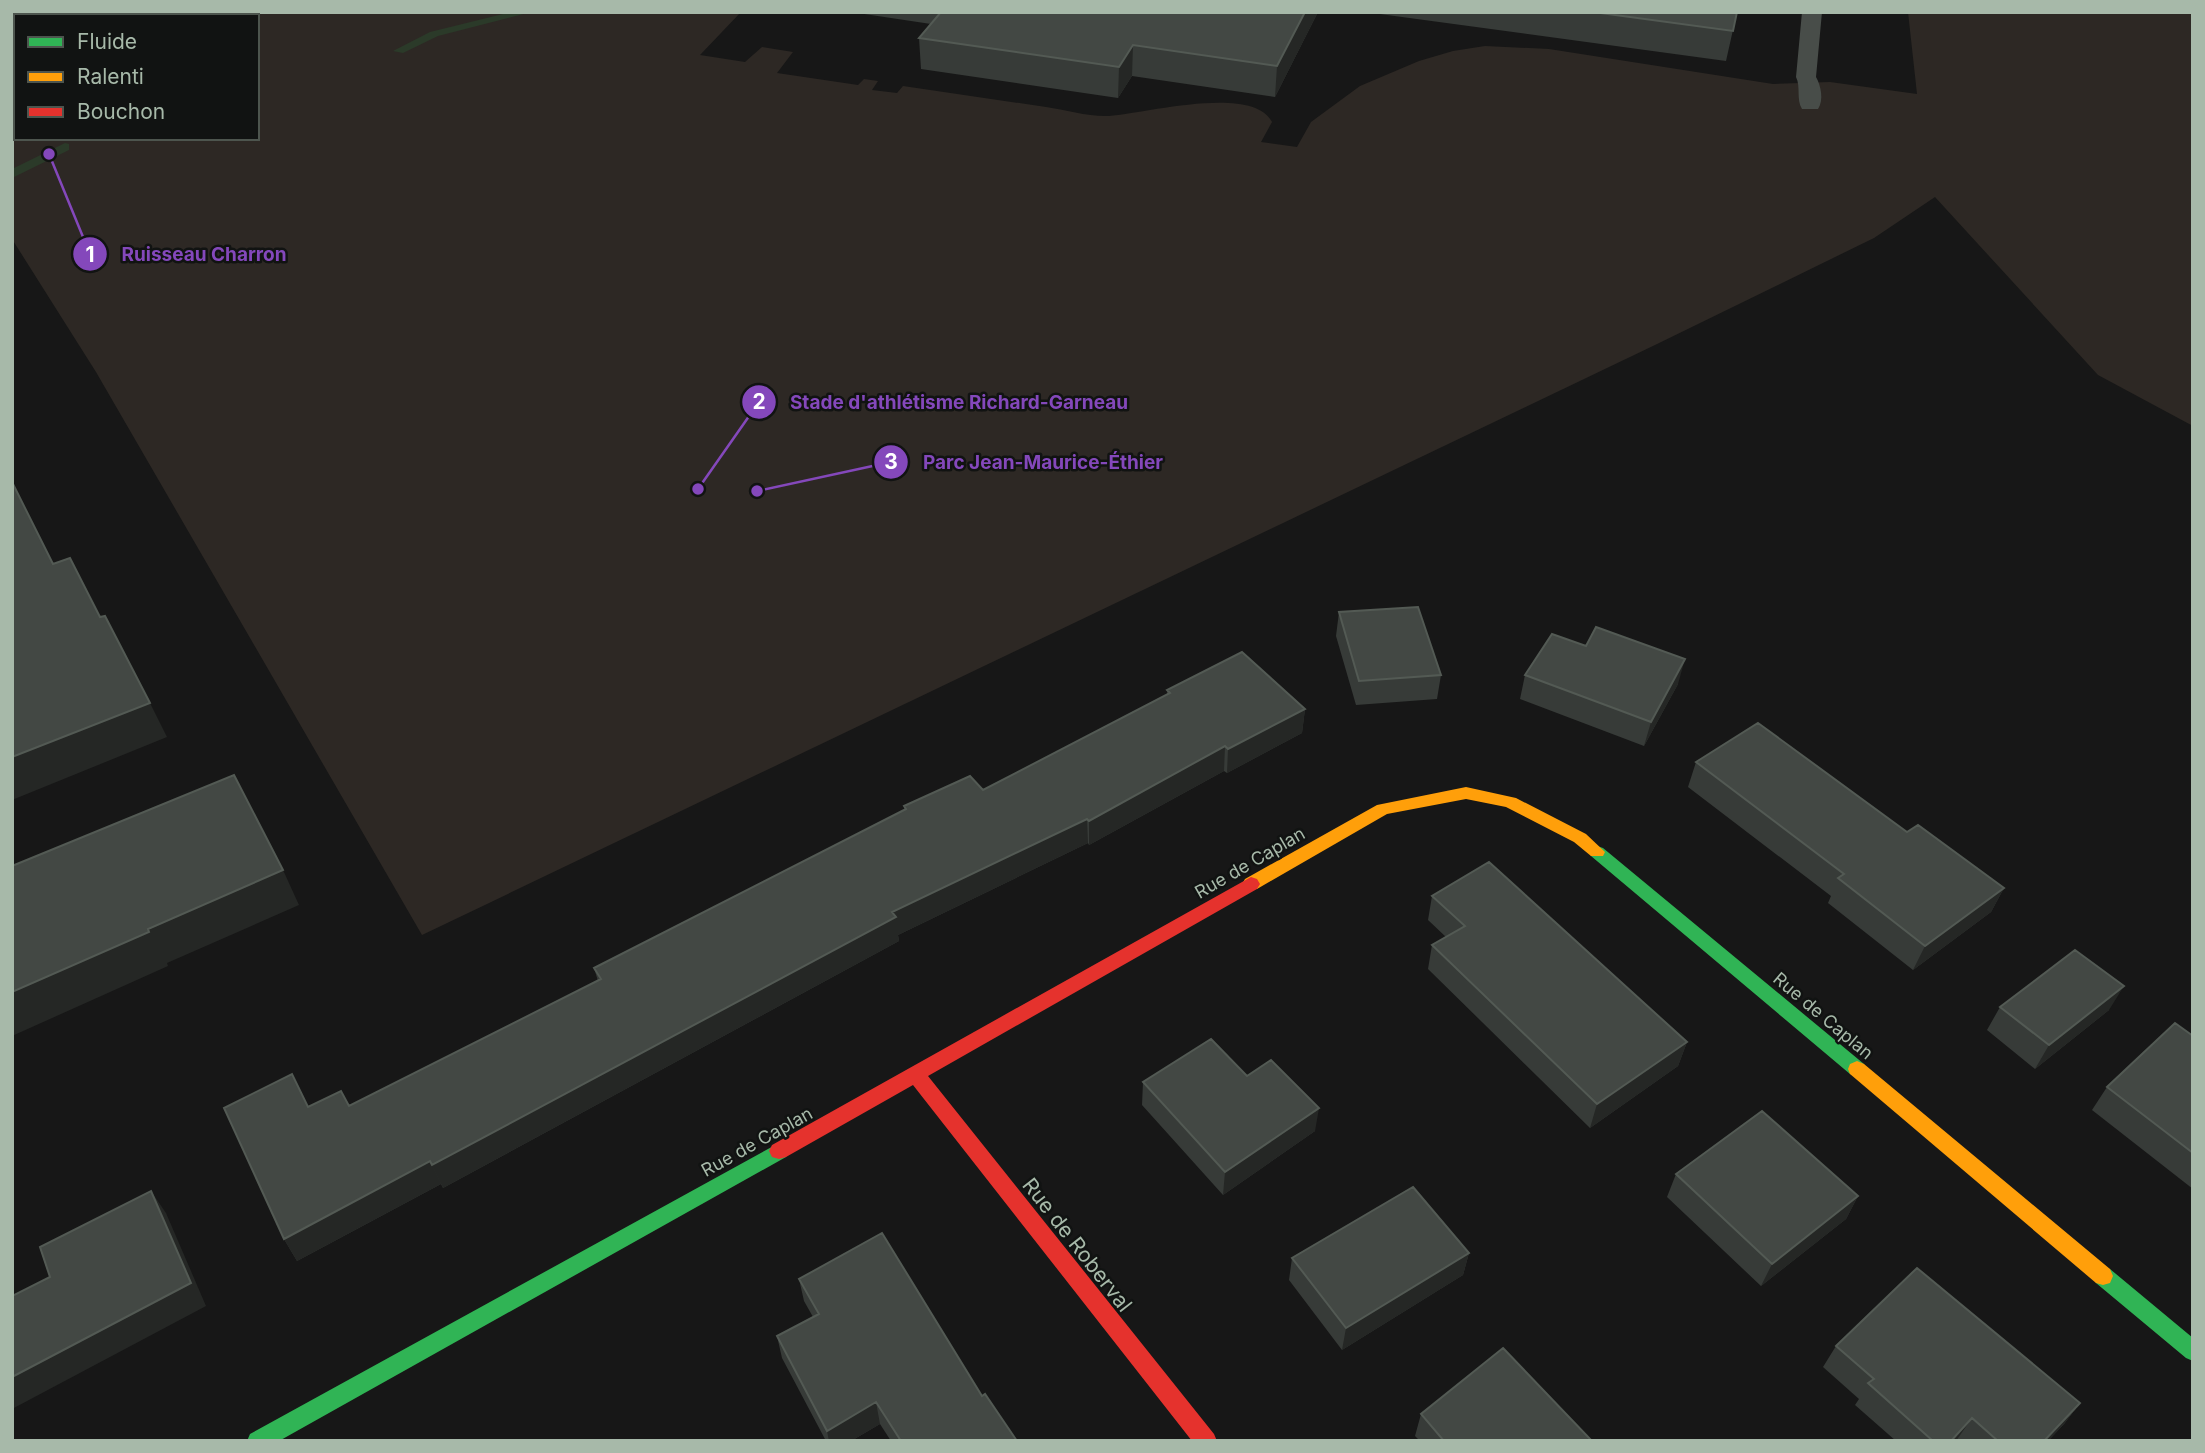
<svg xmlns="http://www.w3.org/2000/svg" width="2205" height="1453" font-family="Inter,sans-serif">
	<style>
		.green { fill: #2d2824; fill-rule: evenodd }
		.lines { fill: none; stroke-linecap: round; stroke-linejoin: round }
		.stream { fill: #2b3a29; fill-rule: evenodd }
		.lane { fill: #484d49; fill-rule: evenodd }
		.fast { fill: #30b455; fill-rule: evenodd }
		.slow { fill: #ff9f0a; fill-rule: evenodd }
		.jam { fill: #e5322d; fill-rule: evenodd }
		.wall { fill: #373b38 }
		.shaded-wall { fill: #252725 }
		.building { fill: #434844; stroke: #535a54; stroke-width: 2 }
		.labels { text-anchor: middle; stroke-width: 5; stroke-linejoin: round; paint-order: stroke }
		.street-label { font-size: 18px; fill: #a7b9a9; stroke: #111312 }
		.near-street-label { font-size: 21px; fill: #a7b9a9; stroke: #111312 }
		.leader { fill: none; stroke: #8448bb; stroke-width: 2.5 }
		.callout-dot { fill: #8448bb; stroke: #111312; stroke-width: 2.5 }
		.mark-label { font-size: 21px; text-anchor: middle; font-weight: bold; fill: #fff }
		.callout-label { font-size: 19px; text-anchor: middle; font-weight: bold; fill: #8448bb; stroke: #111312; stroke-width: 5; stroke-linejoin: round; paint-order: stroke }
	</style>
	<rect width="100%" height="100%" fill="#171717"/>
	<!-- green -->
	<path class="green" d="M12,12H741L700,55L745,62L762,47L793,52L777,73L858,85L864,79L878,81L872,90L897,93L903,86C951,93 998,100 1046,107C1066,110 1089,117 1109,116C1144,114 1252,84 1272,122L1261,142L1297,147L1311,122L1360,86L1419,61L1453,51L1485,46L1549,49L1773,84L1830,82L1917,94L1908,12H2193V426L2098,375L1935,197L1874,238L1655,345L422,935L96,372L12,239ZM16,16H257V138H16Z"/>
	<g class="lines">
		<!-- stream -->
		<path class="stream" d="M511,12H531L438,36L403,53L393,51L430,32Z
			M65,143L69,144V150L12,178V169Z"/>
		<!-- lane -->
		<path class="lane" d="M1802,12H1822L1816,77C1821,86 1824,100 1818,109H1802C1796,99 1801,87 1796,77Z"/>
		<!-- fast -->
		<path class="fast" d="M1597,846L1603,848L1864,1064L1866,1069L1864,1074L1857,1077L1850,1074L1591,856L1589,852L1591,848Z
			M779,1143L786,1145L789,1151L786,1157L279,1441H247L250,1434Z
			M2103,1267L2110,1269L2193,1338V1361L2186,1358L2096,1283L2093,1276L2096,1269Z"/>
		<!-- slow -->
		<path class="slow" d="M1466,787L1516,798L1586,834L1605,852L1603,856H1591L1574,842L1506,807L1466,799L1387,814L1257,889H1245L1242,884L1245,879L1377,805Z
			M1857,1061L1864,1064L2110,1269L2113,1276L2110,1283L2103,1285L2096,1283L1850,1074L1848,1069L1850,1064Z"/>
		<!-- jam -->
		<path class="jam" d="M1251,877L1257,879L1260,884L1257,889L928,1076L1214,1434L1217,1441H1192L913,1085L786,1157L779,1159L772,1157L769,1151L772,1145Z"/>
	</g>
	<!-- wall -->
	<path class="wall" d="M851,12H1318L1275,97L1132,76L1118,98L921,69L919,38L931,24Z
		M1365,12H1737L1726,61Z
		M1339,612L1441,675L1437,699L1356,705L1336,636Z
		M1525,675L1678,684L1644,746L1520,699Z
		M1167,690L1305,709L1302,733L1227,773L1224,771L1089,845L1088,843L898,935L899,941L443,1188L441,1184L297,1261L284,1239L309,1107L349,1106L598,981L594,968L904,810V806L983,790L1167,695Z
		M1696,762L1907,832L2004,888L1991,912L1913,970L1828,903L1831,896L1688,787Z
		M1432,896L1687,1042L1678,1066L1590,1128L1428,969L1432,945L1446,937L1428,920Z
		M2000,1007L2109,1010L2035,1069L1987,1030Z
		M2193,1036V1189L2092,1110L2107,1087Z
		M1247,1076L1315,1131L1223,1195L1142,1105L1143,1082Z
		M1676,1174L1858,1196L1846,1219L1761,1286L1667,1197Z
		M1469,1253L1463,1275L1342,1350L1289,1280L1292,1258Z
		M799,1279L982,1396L1017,1441H891L880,1424L851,1441H826L782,1358L777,1336L813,1317L804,1301Z
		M1836,1346L2080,1403L2064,1424L2048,1441H1959L1957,1440L1956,1441H1896L1855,1405L1859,1399L1823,1367Z
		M1421,1414L1592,1441H1420L1415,1436Z"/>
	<!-- shaded-wall -->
	<path class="shaded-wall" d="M1305,12H1318L1275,97L1277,66Z
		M1133,45L1132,76L1118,98L1119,67Z
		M1685,659L1678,684L1644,746L1651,722Z
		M150,703L167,737L12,800V757Z
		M1305,709L1302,733L1227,773L1228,749Z
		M1225,746L1224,771L1089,845V821Z
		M1087,819L1088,843L898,935L899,941L443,1188L432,1165L892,912Z
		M283,870L299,905L167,963L168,966L12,1036V992L148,929Z
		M2004,888L1991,912L1913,970L1925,946Z
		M2124,986L2109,1010L2035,1069L2049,1045Z
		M1687,1042L1678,1066L1590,1128L1597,1104Z
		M1319,1108L1315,1131L1223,1195L1225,1172Z
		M430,1161L441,1184L297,1261L284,1239Z
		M151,1191L166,1213L206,1306L12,1409V1377Z
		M1858,1196L1846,1219L1761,1286L1772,1264Z
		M1469,1253L1463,1275L1342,1350L1346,1328Z
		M876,1402L880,1424L851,1441H829L827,1431Z
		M2080,1403L2064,1424L2048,1441H2044Z
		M1972,1418L1956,1441H1951Z"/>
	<!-- building -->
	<path class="building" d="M941,12H1305L1277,66L1133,45L1119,67L919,38Z
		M1593,12H1737L1733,31Z
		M12,482L53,564L70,558L100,617L105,616L150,703L12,757Z
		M1418,607L1441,675L1359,681L1339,612Z
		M1596,627L1685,659L1651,722L1525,675L1552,634L1586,646Z
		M1242,652L1305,709L1228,749L1225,746L1089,821L1087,819L892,912L896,917L432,1165L430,1161L284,1239L224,1108L292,1074L308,1107L341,1091L349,1106L601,979L594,968L906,809L904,806L970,776L983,790L1170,693L1167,690Z
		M1758,723L1907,832L1918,825L2004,888L1925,946L1838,878L1844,874L1696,762Z
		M234,775L283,870L148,929L149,932L12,992V866Z
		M1489,862L1687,1042L1597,1104L1432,945L1465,926L1432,896Z
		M2075,950L2124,986L2049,1045L2000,1007Z
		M2175,1023L2193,1036V1153L2107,1087Z
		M1211,1039L1247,1076L1271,1060L1319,1108L1225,1172L1143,1082Z
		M1762,1111L1858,1196L1772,1264L1676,1174Z
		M1413,1187L1469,1253L1346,1328L1292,1258Z
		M151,1191L191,1283L12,1377V1296L50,1277L40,1247Z
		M882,1233L982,1396L985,1394L1017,1441H901L876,1402L827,1431L777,1336L819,1314L799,1279Z
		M1917,1268L2080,1403L2044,1441H1998L1972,1418L1951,1441H1933L1868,1383L1874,1379L1836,1346Z
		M1503,1348L1592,1441H1444L1421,1414Z"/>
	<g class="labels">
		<!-- street labels -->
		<g class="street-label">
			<text transform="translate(1250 863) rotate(-30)" y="6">Rue de Caplan</text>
			<text transform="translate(1823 1016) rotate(40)" y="6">Rue de Caplan</text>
			<text transform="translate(757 1142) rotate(-29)" y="6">Rue de Caplan</text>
		</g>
		<!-- near-street labels -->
		<g class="near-street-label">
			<text transform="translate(1077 1245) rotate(52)" y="7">Rue de Roberval</text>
		</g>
	</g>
	<!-- callouts -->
	<path class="leader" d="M49 154L90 254M698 489L759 402M757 491L891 462"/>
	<g class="callout-dot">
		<circle cx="49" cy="154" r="7"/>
		<circle cx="698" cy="489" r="7"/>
		<circle cx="757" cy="491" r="7"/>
		<circle cx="90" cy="254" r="18"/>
		<circle cx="759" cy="402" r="18"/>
		<circle cx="891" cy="462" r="18"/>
	</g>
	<g class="mark-label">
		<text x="90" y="262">1</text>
		<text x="759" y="409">2</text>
		<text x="891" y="469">3</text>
	</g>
	<g class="callout-label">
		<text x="204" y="261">Ruisseau Charron</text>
		<text x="959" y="409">Stade d'athlétisme Richard-Garneau</text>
		<text x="1043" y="469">Parc Jean-Maurice-Éthier</text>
	</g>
	<!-- border -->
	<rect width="2205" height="1453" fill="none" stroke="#a7b9a9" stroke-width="28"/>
	<!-- legend -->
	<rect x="14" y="14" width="245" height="126" fill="#111312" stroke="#4d554e" stroke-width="2"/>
	<rect x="28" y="37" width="35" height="10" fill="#30b455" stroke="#4d554e" stroke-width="2"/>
	<text x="77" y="49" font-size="21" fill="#a7b9a9">Fluide</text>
	<rect x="28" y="72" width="35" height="10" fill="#ff9f0a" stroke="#4d554e" stroke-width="2"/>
	<text x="77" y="84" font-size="21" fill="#a7b9a9">Ralenti</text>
	<rect x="28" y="107" width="35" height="10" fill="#e5322d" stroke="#4d554e" stroke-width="2"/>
	<text x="77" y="119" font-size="21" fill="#a7b9a9">Bouchon</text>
</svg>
